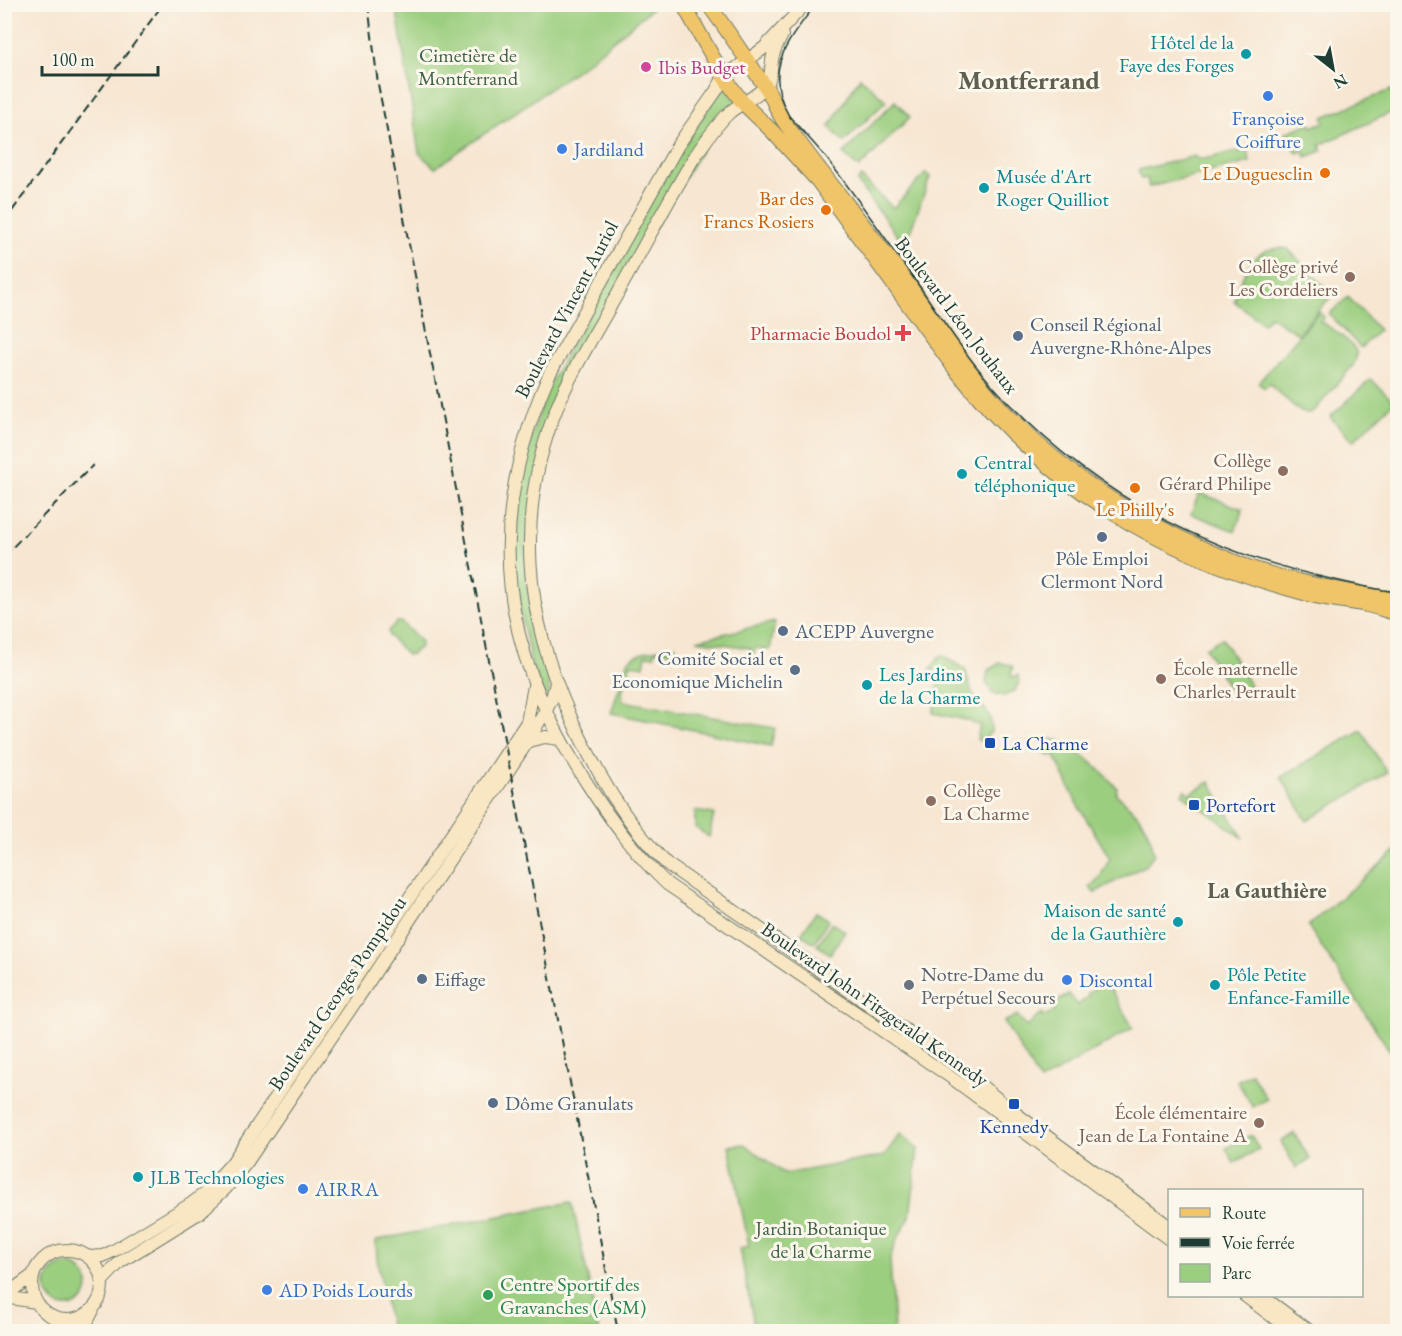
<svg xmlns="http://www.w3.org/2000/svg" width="1402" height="1336" font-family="'EB Garamond',serif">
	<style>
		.green { fill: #9bce7f; stroke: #5d865a; stroke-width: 1.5 }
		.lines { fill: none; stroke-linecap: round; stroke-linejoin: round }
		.secondary-casing { stroke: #6b786b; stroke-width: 14 }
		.primary-casing { stroke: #6b786b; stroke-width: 16 }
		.secondary { stroke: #f9e7c3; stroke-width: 12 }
		.primary { stroke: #f0c469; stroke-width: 14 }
		.tram { stroke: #1f3d34; stroke-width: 1.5 }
		.rail { stroke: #1f3d34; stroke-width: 2; stroke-dasharray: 9 4.5; stroke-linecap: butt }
		.culture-dot { fill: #0f9aa8; stroke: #fbf7ec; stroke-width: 2 }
		.hotel-dot { fill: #d1479c; stroke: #fbf7ec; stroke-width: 2 }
		.shop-dot { fill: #3f7fe0; stroke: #fbf7ec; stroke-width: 2 }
		.food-dot { fill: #e8710a; stroke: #fbf7ec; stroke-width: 2 }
		.education-dot { fill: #8d6e63; stroke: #fbf7ec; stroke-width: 2 }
		.health-dot { fill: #e0444e; stroke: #fbf7ec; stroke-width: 2 }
		.service-dot { fill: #5c6f8a; stroke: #fbf7ec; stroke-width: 2 }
		.transit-dot { fill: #1a4fb4; stroke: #fbf7ec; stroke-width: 2 }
		.worship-dot { fill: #6b7280; stroke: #fbf7ec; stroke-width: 2 }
		.leisure-dot { fill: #2e9e5b; stroke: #fbf7ec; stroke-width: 2 }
		.labels { text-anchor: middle; stroke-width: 6; stroke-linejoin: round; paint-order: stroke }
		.culture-label { font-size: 20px; fill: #0d838f; stroke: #fbf7ec; text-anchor: start }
		.park-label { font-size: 20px; fill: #3e6147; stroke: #fbf7ec }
		.hotel-label { font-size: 20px; fill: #b23c85; stroke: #fbf7ec; text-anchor: start }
		.shop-label { font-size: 20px; fill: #366cbe; stroke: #fbf7ec; text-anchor: start }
		.food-label { font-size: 20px; fill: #c56008; stroke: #fbf7ec; text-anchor: end }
		.education-label { font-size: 20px; fill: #785e54; stroke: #fbf7ec; text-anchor: end }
		.street-label { font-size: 20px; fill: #1f3d34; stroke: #fbf7ec }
		.service-label { font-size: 20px; fill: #4e5e75; stroke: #fbf7ec; text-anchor: start }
		.health-label { font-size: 20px; fill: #be3a42; stroke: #fbf7ec; text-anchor: end }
		.transit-label { font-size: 20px; fill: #164399; stroke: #fbf7ec; text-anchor: start }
		.worship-label { font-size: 20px; fill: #5b616d; stroke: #fbf7ec; text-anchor: start }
		.leisure-label { font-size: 20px; fill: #27864d; stroke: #fbf7ec; text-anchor: start }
		.quarter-label { font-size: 22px; font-weight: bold; fill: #5e5f4e; stroke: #fbf7ec }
		.district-label { font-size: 26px; font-weight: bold; fill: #5e5f4e; stroke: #fbf7ec }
	</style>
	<rect width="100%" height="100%" fill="#fbf7ec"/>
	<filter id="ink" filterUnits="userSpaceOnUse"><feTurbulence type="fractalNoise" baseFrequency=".0167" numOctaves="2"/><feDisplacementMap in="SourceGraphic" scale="12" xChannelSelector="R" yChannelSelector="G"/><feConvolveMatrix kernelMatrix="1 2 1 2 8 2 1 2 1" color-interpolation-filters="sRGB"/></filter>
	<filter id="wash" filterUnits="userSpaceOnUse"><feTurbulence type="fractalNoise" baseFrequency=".008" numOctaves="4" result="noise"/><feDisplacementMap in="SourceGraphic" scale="24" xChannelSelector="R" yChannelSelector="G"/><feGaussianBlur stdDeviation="1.35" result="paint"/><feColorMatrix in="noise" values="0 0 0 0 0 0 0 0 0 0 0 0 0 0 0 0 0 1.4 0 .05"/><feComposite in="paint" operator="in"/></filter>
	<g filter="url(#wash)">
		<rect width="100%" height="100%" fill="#f7e6d1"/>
		<!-- green -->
		<path class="green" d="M396,5V4L656,5L584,65L435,168L419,153Z
			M860,77L886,101L844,142L829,127Z
			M723,86L738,102L724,112L564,380L525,546L526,582L536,636L549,676V696H543L532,667L515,588L513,526L520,471L547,389L662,179Z
			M1391,90L1393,95L1397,93V110L1320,145L1322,151L1306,157L1304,151L1297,153L1285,133L1310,123L1312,127L1324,122L1323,117Z
			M895,101L910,117L859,168L843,154Z
			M1247,149L1250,162L1149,187L1147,178L1141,179L1138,170L1195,156L1197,159H1204Z
			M926,173L930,177L905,246L857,182L861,177L893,208Z
			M1280,248L1288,249L1332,295L1298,334L1270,316L1263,324L1234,301C1239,284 1248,259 1265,251C1269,249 1275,249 1280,248Z
			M1348,297L1379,330L1361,348L1329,314Z
			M1319,312L1324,317L1320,322C1328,325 1351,342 1355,349C1358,354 1356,359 1354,364L1315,410L1309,413L1301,412L1273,388L1270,383L1265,388L1258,383Z
			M1371,379L1394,402L1353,441L1330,417Z
			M1199,493L1243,509L1235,531L1191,514Z
			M397,622H401L421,642V646L412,654L407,655L389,636L388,631Z
			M775,622L770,650L755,648L754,655L750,654V648L697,640Z
			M1222,638L1251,687L1234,696L1205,648Z
			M676,646L675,653L656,650L654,656L646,655L644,666L630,664L627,683H624L622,694L623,695L622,701L775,728L771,746L611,713L628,661C639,650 662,649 676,646Z
			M941,655L965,669C968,678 969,688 974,696C984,712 994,711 991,733H988L987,742L977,740L980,725L971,723V721L933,713L941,672L930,670Z
			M1000,663L1007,664L1013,667L1011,676L1013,677L1018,675L1019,682L1015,691L1004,696L992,693L986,682L988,670Z
			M1361,730L1387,773L1307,821L1281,777Z
			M1050,739C1071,740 1103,772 1117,788L1116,794C1138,814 1149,823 1154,854L1146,865L1094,893L1090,887L1100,877L1110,858L1077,804L1054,754L1050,756L1044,754L1042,748L1044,741Z
			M1210,782L1243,838L1199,806V804L1191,798L1190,800L1182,794L1185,789L1189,794Z
			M695,811L714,814L709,837L695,827Z
			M1397,850V1062L1308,926Z
			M816,912L829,920L814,943L801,934Z
			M832,923L845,931L830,954L817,945Z
			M1106,981L1133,1028L1040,1082L1004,1022L1017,1015L1027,1027L1042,1013L1044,1016L1055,1011L1053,1004L1069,994L1078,1005L1088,997L1087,994Z
			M1251,1073L1267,1099L1253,1107L1237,1081Z
			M1294,1133L1310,1159L1296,1168L1281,1142Z
			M900,1134L918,1148L910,1217L897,1239L890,1258L894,1331H755L740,1248L749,1246L729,1146L744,1144L785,1174L884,1156Z
			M1251,1135L1259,1149L1234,1163L1226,1148Z
			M572,1202L599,1331H391L377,1259L376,1240Z
			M46 1286a21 21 0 1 1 42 0a21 21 0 1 1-42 0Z"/>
	</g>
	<g filter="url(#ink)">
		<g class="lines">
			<!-- secondary casing -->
			<g class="secondary-casing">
				<path id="secondary" d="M805,4L764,48L724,77L716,91L678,145L549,375C482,525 500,653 590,788C613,823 636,855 667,884L949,1076L1170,1240
					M782,35C780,40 776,46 774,52C770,62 773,74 767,84C759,96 741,103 730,112C715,126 703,144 692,161C664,208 638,257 611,305C593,337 572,370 558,405C514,513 524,615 572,720C598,775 624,821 667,864L957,1066L1011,1110L1170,1227
					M528,741L545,737L560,739
					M32 1285a35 35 0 1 1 70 0a35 35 0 1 1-70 0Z
					M88,1257L103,1256L115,1250L191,1204L205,1193L232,1163L527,722L534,686
					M102,1281L120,1262L199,1213L226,1188L247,1162L364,989L528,741L551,701L556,683
					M4,1292L14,1289L33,1275
					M1245,1296L1293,1332
					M1262,1296L1311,1332
					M4,1297L36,1302
					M58,1319L75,1332
					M86,1332L87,1322L93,1310"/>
			</g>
			<!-- primary casing -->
			<g class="primary-casing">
				<path id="primary" d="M683,4L724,77L743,103L772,131L818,181L956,370C1050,489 1159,554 1304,593C1324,599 1346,601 1367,605C1377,607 1387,611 1398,614
					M708,4C728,31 746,59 765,86C773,97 776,110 783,120C814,164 849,206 882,249C919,296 950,349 989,395C1056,472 1145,527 1240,564C1290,583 1345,590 1398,601"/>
			</g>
			<!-- secondary -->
			<use href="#secondary" class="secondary"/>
			<!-- primary -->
			<use href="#primary" class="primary"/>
			<!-- tram -->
			<path class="tram" d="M816,4C788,41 762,69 789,116C803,132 818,147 831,164C860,202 888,242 916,281C940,316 963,352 991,384C1080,484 1191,547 1322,577C1347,583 1372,589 1398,592"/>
			<!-- rail -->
			<path class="rail" d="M368,4L378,84L394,166L618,1332
				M4,222L163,4
				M4,556L93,465"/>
		</g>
	</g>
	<!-- markers -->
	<g class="culture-dot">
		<circle cx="1246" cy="54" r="6"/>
		<circle cx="984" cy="188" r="6"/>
		<circle cx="962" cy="474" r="6"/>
		<circle cx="867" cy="685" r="6"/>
		<circle cx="1178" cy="922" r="6"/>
		<circle cx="1215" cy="985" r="6"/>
		<circle cx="138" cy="1177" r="6"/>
	</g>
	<circle class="hotel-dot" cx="646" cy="67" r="6"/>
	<g class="shop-dot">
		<circle cx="1268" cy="96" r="6"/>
		<circle cx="562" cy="149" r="6"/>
		<circle cx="1067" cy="980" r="6"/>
		<circle cx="303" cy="1189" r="6"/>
		<circle cx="267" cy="1290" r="6"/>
	</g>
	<g class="food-dot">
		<circle cx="1325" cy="173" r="6"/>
		<circle cx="826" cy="210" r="6"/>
		<circle cx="1135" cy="488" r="6"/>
	</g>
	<g class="education-dot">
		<circle cx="1350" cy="277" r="6"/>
		<circle cx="1283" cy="471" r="6"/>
		<circle cx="1161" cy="679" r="6"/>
		<circle cx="931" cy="801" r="6"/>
		<circle cx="1259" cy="1123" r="6"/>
	</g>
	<path class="health-dot" d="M900 324h6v6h6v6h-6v6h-6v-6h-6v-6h6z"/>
	<g class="service-dot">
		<circle cx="1018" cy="336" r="6"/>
		<circle cx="1102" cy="537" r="6"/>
		<circle cx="783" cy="631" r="6"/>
		<circle cx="795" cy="670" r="6"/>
		<circle cx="422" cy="979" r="6"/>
		<circle cx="493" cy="1103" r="6"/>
	</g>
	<g class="transit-dot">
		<rect x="984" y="737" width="12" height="12" rx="3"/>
		<rect x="1188" y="799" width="12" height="12" rx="3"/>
		<rect x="1008" y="1098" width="12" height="12" rx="3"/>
	</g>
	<circle class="worship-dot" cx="909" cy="985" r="6"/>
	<circle class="leisure-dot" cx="488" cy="1295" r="6"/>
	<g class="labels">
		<!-- culture labels -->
		<g class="culture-label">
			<text x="1234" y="49" text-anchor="end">Hôtel de la<tspan x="1234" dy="23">Faye des Forges</tspan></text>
			<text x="996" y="183">Musée d'Art<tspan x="996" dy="23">Roger Quilliot</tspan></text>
			<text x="974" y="469">Central<tspan x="974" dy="23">téléphonique</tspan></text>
			<text x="879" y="681">Les Jardins<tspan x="879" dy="23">de la Charme</tspan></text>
			<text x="1166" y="917" text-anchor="end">Maison de santé<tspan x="1166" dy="23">de la Gauthière</tspan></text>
			<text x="1227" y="981">Pôle Petite<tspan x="1227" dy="23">Enfance-Famille</tspan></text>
			<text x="150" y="1184">JLB Technologies</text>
		</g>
		<!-- park labels -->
		<g class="park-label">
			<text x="468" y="62">Cimetière de<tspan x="468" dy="23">Montferrand</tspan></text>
			<text x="821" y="1235">Jardin Botanique<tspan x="821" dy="23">de la Charme</tspan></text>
		</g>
		<!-- hotel labels -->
		<g class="hotel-label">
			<text x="658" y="74">Ibis Budget</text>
		</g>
		<!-- shop labels -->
		<g class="shop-label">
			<text x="1268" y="125" text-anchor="middle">Françoise<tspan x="1268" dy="23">Coiffure</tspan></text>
			<text x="574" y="156">Jardiland</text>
			<text x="1079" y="987">Discontal</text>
			<text x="315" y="1196">AIRRA</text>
			<text x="279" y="1297">AD Poids Lourds</text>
		</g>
		<!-- food labels -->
		<g class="food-label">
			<text x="1313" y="180">Le Duguesclin</text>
			<text x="814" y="205">Bar des<tspan x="814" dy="23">Francs Rosiers</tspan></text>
			<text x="1135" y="516" text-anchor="middle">Le Philly's</text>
		</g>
		<!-- education labels -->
		<g class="education-label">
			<text x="1338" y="273">Collège privé<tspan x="1338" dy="23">Les Cordeliers</tspan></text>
			<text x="1271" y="467">Collège<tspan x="1271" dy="23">Gérard Philipe</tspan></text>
			<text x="1173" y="675" text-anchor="start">École maternelle<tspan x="1173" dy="23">Charles Perrault</tspan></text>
			<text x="943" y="797" text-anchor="start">Collège<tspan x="943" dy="23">La Charme</tspan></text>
			<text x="1247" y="1119">École élémentaire<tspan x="1247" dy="23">Jean de La Fontaine A</tspan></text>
		</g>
		<!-- street labels -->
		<g class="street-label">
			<text transform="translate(566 309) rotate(-62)" y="7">Boulevard Vincent Auriol</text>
			<text transform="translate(957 315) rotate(53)" y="7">Boulevard Léon Jouhaux</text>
			<text transform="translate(337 993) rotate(-56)" y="7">Boulevard Georges Pompidou</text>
			<text transform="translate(875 1004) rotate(35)" y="7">Boulevard John Fitzgerald Kennedy</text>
		</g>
		<!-- service labels -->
		<g class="service-label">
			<text x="1030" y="331">Conseil Régional<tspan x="1030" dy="23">Auvergne-Rhône-Alpes</tspan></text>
			<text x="1102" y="565" text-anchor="middle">Pôle Emploi<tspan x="1102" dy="23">Clermont Nord</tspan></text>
			<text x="795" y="638">ACEPP Auvergne</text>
			<text x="783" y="665" text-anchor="end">Comité Social et<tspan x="783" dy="23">Economique Michelin</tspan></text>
			<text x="434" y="986">Eiffage</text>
			<text x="505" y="1110">Dôme Granulats</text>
		</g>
		<!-- health labels -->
		<g class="health-label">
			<text x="891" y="340">Pharmacie Boudol</text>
		</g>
		<!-- transit labels -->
		<g class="transit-label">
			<text x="1002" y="750">La Charme</text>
			<text x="1206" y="812">Portefort</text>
			<text x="1014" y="1133" text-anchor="middle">Kennedy</text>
		</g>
		<!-- worship labels -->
		<g class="worship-label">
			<text x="921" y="981">Notre-Dame du<tspan x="921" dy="23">Perpétuel Secours</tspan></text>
		</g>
		<!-- leisure labels -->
		<g class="leisure-label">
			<text x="500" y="1291">Centre Sportif des<tspan x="500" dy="23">Gravanches (ASM)</tspan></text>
		</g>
		<!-- quarter labels -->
		<g class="quarter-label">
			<text x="1267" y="898">La Gauthière</text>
		</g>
		<!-- district labels -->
		<g class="district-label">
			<text x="1029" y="89">Montferrand</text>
		</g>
	</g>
	<!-- margin -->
	<rect width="1402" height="1336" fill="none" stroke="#fbf7ec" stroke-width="24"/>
	<!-- legend -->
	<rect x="1168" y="1189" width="195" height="108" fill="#fbf7ec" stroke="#a3ada2" stroke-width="1.5"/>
	<rect x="1180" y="1208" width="30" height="9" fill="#f0c469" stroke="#a3ada2" stroke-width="1.5"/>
	<text x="1222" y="1219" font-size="18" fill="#1f3d34">Route</text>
	<rect x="1180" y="1238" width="30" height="9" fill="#1f3d34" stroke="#a3ada2" stroke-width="1.5"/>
	<text x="1222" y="1249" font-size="18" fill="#1f3d34">Voie ferrée</text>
	<rect x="1180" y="1264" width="30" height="18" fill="#9bce7f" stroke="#a3ada2" stroke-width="1.5"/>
	<text x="1222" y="1279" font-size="18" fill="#1f3d34">Parc</text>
	<!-- north arrow -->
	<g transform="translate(1333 69) rotate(149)" stroke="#fbf7ec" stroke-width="4.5" paint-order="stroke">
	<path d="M0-4.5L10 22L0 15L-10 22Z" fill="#1f3d34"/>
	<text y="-9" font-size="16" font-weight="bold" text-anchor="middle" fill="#1f3d34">N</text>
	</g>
	<!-- scale -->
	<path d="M42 66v9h116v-9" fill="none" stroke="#1f3d34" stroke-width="3"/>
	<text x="51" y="66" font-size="18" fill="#1f3d34" stroke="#fbf7ec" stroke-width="4.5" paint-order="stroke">100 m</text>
</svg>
